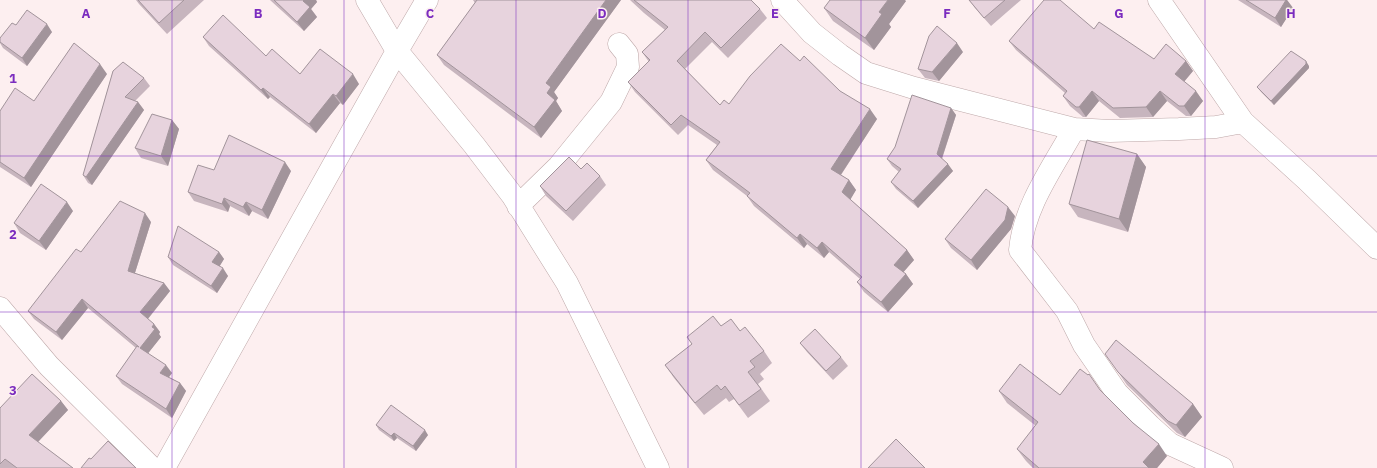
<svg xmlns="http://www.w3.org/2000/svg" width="1377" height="468" font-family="'IBM Plex Sans',sans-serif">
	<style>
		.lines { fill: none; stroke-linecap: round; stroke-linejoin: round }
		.street-casing { stroke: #bea8a9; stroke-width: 23 }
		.street { stroke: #fff; stroke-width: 22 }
		.wall { fill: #c7b5be }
		.shaded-wall { fill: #a2949b }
		.building { fill: #e7d3dd; stroke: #a2949b }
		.grid { fill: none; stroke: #7b2cbf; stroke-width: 1; stroke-opacity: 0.55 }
		.grid-label { font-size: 13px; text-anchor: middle; font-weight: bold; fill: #7b2cbf; stroke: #fdeff0; stroke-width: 3; stroke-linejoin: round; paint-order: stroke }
	</style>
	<rect width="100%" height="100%" fill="#fdeff0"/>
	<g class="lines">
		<!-- street casing -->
		<g class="street-casing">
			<path id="street" d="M367,0L397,51L474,145L512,195L567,283L658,468
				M782,0L812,33L840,55L866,73L914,88L1074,129L1110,131L1179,129L1216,127L1243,122
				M1159,0L1243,122L1307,180L1377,248
				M1074,129C1053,167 1024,206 1020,250L1067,311L1084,345L1117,393L1150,426L1170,444L1222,468
				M518,206L559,166L611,102L628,67L627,54L619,44
				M0,308L49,366L152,468
				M164,468L397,51L427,0"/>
		</g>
		<!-- street -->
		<use href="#street" class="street"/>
	</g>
	<!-- wall -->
	<path class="wall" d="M136,0H204L167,34L139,4Z
		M270,0H316L317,2L311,9L317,17L304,31Z
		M473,0H621L554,92L558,98L556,101L562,111L541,138L444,65L437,55L475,3Z
		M630,0H751L760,9L767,18L728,58L712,42L685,69L720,105L729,104L800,61L877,119L841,175L849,180L856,190L850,199L907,250L914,260L903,272L906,274L913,284L888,312L864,292L857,282L860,279L829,252L824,258L807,244L804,248L754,206L747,196L713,170L706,160L717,145L688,125L678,135L635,92L628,82L649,62L642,52L665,30L644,13Z
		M969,0H1021L991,26L975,8Z
		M1238,0H1287L1293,8L1281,27Z
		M906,1L889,24L891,27L874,50L833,21L824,8Z
		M16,25L52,32L27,66L3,48L0,43V38Z
		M1094,29L1154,59L1186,61L1193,71L1184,82L1203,101L1191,116H1186L1167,101L1153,117L1120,118L1099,101L1086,117H1083L1070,106L1063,96L1065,93L1016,50L1009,41Z
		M203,37L266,56L300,74L359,84L343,105L340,103L316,133L270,97L268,99L209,46Z
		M963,52L939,81L925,78L918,69Z
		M1309,66V68L1274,105L1261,92L1257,87Z
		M113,71L144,78L150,86L135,101L138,102L144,110L92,185L88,183L83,175Z
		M107,74L31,187L0,167V111L34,101Z
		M951,108L956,115L942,159L953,171L918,208L896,189L891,182L899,172L892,166L887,159Z
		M172,120L179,129L168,166L141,158L135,148Z
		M1137,154L1146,167L1128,232L1078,217L1069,204Z
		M581,169L600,176L606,185L573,221L546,196L540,186Z
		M214,170L291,171L268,219L252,211L249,216L230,206L228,212L194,201L188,192Z
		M73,211L46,250L20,233L14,223Z
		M1015,216L1011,229L977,270L951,248L945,239Z
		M151,222L135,273L164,283L170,291L148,319L154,324L160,332L159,334L161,337L148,353L172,373L169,377L180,383L186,391L172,418L122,384L116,376L136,348L88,308L62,340L34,319L28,311L81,252Z
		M219,252L224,259L219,266L228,276L217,293L173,265L168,257Z
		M721,326L740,331L764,351L772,363L760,374L764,379L758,384L770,401L748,418L734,399L729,402L726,398L704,415L674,378L665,365L692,344L687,337Z
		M800,343L841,357L848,366L833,380L807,352Z
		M1118,372L1193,404L1202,417L1185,437L1177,433L1127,385Z
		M1100,390L1167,456L1157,468H1033L1026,461L1017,449L1036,426L1007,403L999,391L1060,395Z
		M61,401L68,410L38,442L73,468H0V408Z
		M376,425L428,435L416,451L397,438L394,441L379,430Z"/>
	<!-- shaded-wall -->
	<path class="shaded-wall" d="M304,0H316L317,2L311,9L317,17L304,31L297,22Z
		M606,0H621L554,92L558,98L556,101L562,111L541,138L534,127L547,93L546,83Z
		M888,0H905L906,1L889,24L891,27L874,50L865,38L879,12Z
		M1286,0H1287L1293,8L1281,27L1275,18Z
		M47,24L52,32L27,66L22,58Z
		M957,43L963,52L939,81L932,72Z
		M1186,61L1193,71L1182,84L1175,74Z
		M1306,61L1309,66V68L1274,105L1271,101Z
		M100,64L107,74L31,187L24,178Z
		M353,74L359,84L343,105L336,96Z
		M263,88L270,97L268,99L261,90Z
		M1092,91L1099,101L1086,117L1079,107Z
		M1160,91L1167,101L1153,117L1146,107Z
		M1196,91L1203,101L1191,116L1184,106Z
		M333,94L340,103L316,133L309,124Z
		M138,102L144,110L92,185L86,177Z
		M951,108L956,115L941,161L937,154Z
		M870,109L877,119L838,179L831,169Z
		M172,120L179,129L168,166L161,156Z
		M1137,154L1146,167L1128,232L1119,219Z
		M285,162L291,171L268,219L262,210Z
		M948,164L953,171L918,208L913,201Z
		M849,180L856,190L849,202L842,192Z
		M224,198L230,206L228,212L222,204Z
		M67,202L73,211L46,250L39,241Z
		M246,202L252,211L249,216L243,207Z
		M1008,207L1015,216L1011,229L977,270L971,260Z
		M145,213L151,222L133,279L128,271Z
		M800,234L807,244L804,248L797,238Z
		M822,242L829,252L824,258L817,248Z
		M907,250L914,260L901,275L894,265Z
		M219,252L224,259L218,269L212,262Z
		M223,268L228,276L217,293L211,286Z
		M906,274L913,284L888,312L881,302Z
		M164,283L170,291L146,321L140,312Z
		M82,299L88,308L62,340L56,332Z
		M154,324L160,332L159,334L161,337L146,356L140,348Z
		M166,365L172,373L166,381L160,373Z
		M180,383L186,391L172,418L166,409Z
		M61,401L68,410L36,444L29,435Z
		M1193,404L1202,417L1185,437L1176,425Z
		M425,430L428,435L416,451L413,446Z
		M394,433L397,438L394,441L391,436Z
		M1159,444L1167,456L1157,468H1147L1143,462Z"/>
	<!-- building -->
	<path class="building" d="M138,0H184L159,23Z
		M274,0H304L303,1L310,7L297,22Z
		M477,0H606L546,83L551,87L547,93L555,100L534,127L437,55Z
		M634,0H751L760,9L721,48L705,32L677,61L720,105L724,100L729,104L750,76L781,44L800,61L804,56L840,91L870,109L831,169L849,180L842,192L907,250L894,265L906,274L881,302L857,282L862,277L822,242L817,248L800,234L797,238L747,196L750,193L706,160L720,142L681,115L671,125L628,82L650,60L642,52L668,27Z
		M830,0H888L879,12L882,14L865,38L824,8Z
		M969,0H1005L984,18Z
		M1044,0H1060L1094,29L1099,22L1154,59L1166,44L1186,61L1175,74L1196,91L1184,106H1179L1160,91L1146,107L1113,108L1092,91L1079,107H1076L1063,96L1067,91L1009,41Z
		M1246,0H1286L1275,18Z
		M27,10L47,24L22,58L0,42V38L12,23L16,25Z
		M223,15L266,56L272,49L300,74L320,49L353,74L336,96L333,94L309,124L263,88L261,90L203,37Z
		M937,26L957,43L932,72L918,69L929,36Z
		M74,43L100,64L24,178L0,162V111L15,88L34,101Z
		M1291,51L1306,61V64L1271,101L1257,87Z
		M123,62L144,78L125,97L138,102L86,177L83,175L113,71Z
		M912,95L951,108L937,154L948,164L913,201L891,182L901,169L887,159L895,147Z
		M152,114L172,120L161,156L135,148Z
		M229,135L285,162L262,210L246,202L243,207L224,198L222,204L188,192L198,165L214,170Z
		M1087,140L1137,154L1119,219L1069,204Z
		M569,157L581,169L587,163L600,176L566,211L540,186Z
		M41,184L67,202L39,241L14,223Z
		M986,189L1008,207L1005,220L971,260L945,239Z
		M120,201L145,213L128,271L164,283L140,312L154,324L152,327L155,329L140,348L166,365L160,373L180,383L166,409L116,376L137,346L139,347L82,299L56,332L28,311L76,249L81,252Z
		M178,226L219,252L212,262L223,268L211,286L168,257Z
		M713,316L721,326L731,319L740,331L745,327L764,351L750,361L755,367L748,372L761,389L739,405L725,386L721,390L717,385L695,403L665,365L692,344L687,337Z
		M815,329L841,357L826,371L800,343Z
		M1116,340L1193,404L1176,425L1168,421L1118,372L1105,354Z
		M1020,364L1060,395L1080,369L1088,375L1089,374L1100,390L1133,423L1159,444L1143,462L1149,468H1039L1017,449L1038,422L999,391Z
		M32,374L61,401L29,435L73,468H17L5,459L0,464V408Z
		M391,405L425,430L413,446L394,433L391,436L376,425Z
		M896,439L925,468H868Z
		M108,441L136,468H81L89,458L91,459Z"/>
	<!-- grid -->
	<path class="grid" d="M172,0V468M344,0V468M516,0V468M688,0V468M861,0V468M1033,0V468M1205,0V468M0,156H1377M0,312H1377"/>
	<g class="grid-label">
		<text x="86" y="18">A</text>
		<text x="258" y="18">B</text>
		<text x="430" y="18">C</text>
		<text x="602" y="18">D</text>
		<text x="775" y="18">E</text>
		<text x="947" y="18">F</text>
		<text x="1119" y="18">G</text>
		<text x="1291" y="18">H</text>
		<text x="13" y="83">1</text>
		<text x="13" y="239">2</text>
		<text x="13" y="395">3</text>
	</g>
</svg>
